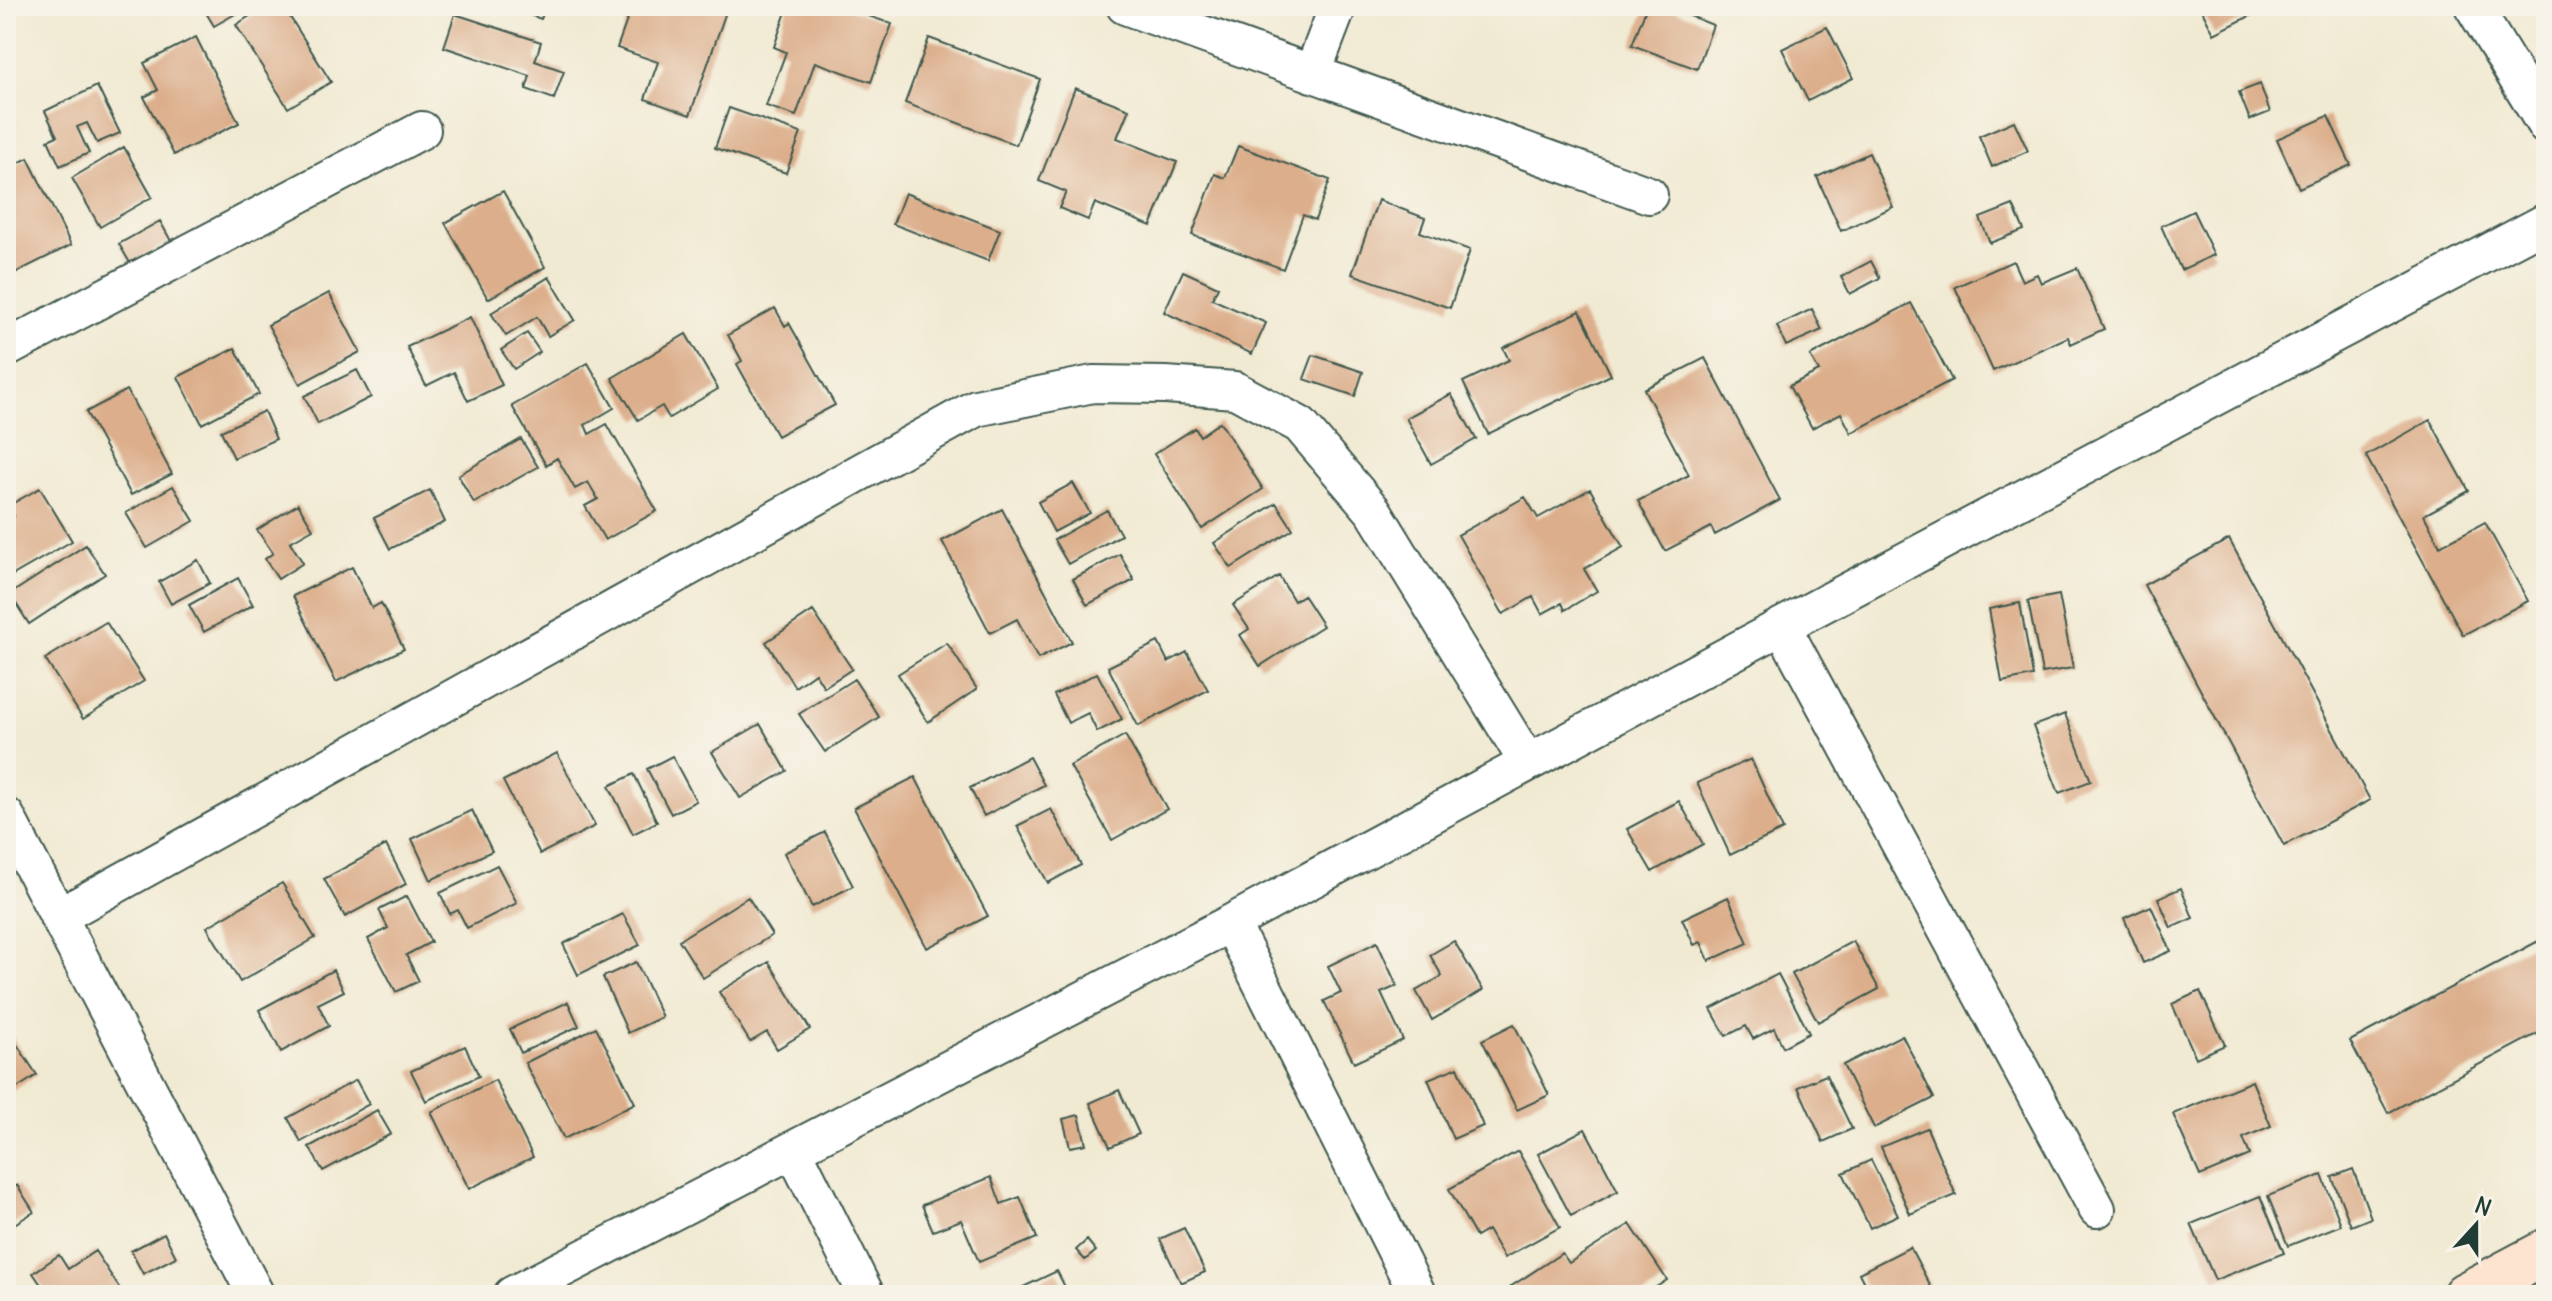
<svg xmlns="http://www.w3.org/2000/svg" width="2552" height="1301" font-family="Delius,sans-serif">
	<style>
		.building { fill: #dcae8b }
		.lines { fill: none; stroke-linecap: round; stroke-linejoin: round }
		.street-casing { stroke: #3e574c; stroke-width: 40 }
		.secondary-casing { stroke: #3e574c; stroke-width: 48 }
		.street { stroke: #fff; stroke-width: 36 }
		.secondary { stroke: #fde4d1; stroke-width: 44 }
	</style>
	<rect width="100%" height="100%" fill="#f7f3e8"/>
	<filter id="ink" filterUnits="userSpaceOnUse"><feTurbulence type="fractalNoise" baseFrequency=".0125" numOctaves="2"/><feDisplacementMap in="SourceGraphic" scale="16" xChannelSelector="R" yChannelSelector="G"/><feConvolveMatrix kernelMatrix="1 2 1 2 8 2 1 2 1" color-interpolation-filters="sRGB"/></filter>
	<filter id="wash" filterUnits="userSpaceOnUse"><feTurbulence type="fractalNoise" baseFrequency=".006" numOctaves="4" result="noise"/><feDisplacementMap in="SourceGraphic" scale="32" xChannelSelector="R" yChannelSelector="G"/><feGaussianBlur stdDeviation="1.8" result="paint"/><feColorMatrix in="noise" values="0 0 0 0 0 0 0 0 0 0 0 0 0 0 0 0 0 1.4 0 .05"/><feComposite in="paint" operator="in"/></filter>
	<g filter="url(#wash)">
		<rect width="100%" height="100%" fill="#f1ead3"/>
		<g id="blocks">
			<!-- building -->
			<path class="building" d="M202,6H249L214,26Z
				M265,6H283L331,82L288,108L236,25Z
				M504,6H546L541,19Z
				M632,6H728L690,115L645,99L658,62L617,48Z
				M788,6H840L892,24L871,82L815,62L796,116L766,106L786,52L774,47Z
				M1647,6H1665L1713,25L1697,69L1632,45Z
				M2200,6H2262L2264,9L2214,34Z
				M455,14L541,42L535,61L564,71L554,99L526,89L530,76L444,47Z
				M1827,27L1853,78L1808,101L1782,49Z
				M196,37L239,123L174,155L144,97L158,90L144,63Z
				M929,38L1040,79L1016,145L905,103Z
				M2260,84L2270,112L2250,120L2239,92Z
				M97,86L120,133L97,143L87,123L77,127L89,153L60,166L48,140L57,136L45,111Z
				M1075,88L1129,109L1117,138L1177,162L1151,226L1095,203L1088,220L1059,208L1066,192L1039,181Z
				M729,108L801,133L786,173L715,148Z
				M2328,116L2351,165L2299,188L2277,139Z
				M2014,121L2028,151L1992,167L1979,136Z
				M1238,146L1330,180L1315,220L1303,215L1283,269L1192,235L1215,174L1225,178Z
				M124,147L152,197L100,227L72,178Z
				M1869,153L1893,207L1841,231L1817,177Z
				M28,158L71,245L9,276L6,270V169Z
				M503,191L545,267L488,299L445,223Z
				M905,193L1000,230L988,261L893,224Z
				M1378,200L1425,218L1420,232L1470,250L1450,308L1352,274Z
				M2013,205L2024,230L1990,243L1980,218Z
				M2193,211L2214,255L2181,270L2161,226Z
				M160,221L171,241L130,263L119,244Z
				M1871,261L1880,278L1850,294L1841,277Z
				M2013,261L2022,281L2037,274L2041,283L2077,268L2104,329L2071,344L2068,337L1993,371L1955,287Z
				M1183,271L1218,287L1212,299L1266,323L1252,354L1164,312Z
				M549,277L575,320L548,336L537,317L506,336L491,313Z
				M329,293L360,352L300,384L268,325Z
				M1911,303L1952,380L1851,433L1841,413L1812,428L1789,386L1819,371L1810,356Z
				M775,308L785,326L789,323L835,405L777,436L737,364L742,361L728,335Z
				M1812,309L1822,330L1786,346L1777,326Z
				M1580,311L1611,375L1488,434L1463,382L1509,360L1503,348Z
				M470,317L502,385L468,401L454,372L426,386L407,347Z
				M527,333L540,352L514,369L501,350Z
				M686,334L718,389L669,418L662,406L638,420L612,378Z
				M235,348L259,394L202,424L178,377Z
				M1313,355L1363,372L1355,396L1304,379Z
				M1705,358L1780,500L1715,535L1711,527L1665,551L1638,501L1689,475L1644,389Z
				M588,363L614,408L585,425L589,434L607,424L657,511L605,540L585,506L598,499L588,482L575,489L557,458L546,465L512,406Z
				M357,370L371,397L318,424L304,396Z
				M127,390L172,474L131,495L86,412Z
				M1451,394L1476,439L1431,464L1406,418Z
				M264,411L276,439L234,458L221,431Z
				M2430,420L2469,491L2424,515L2440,546L2485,522L2528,601L2463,635L2366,456Z
				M1220,422L1263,489L1202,529L1154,454L1195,428L1200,436Z
				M521,439L538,467L474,503L458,475Z
				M1073,483L1090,513L1054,532L1038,502Z
				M173,486L194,521L147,548L126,513Z
				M40,488L72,541L6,579V520L14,516L8,506Z
				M1590,489L1623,547L1584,569L1597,591L1565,610L1562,603L1542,614L1533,597L1503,614L1458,535L1525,497L1538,518Z
				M430,490L445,522L390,549L374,518Z
				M1276,503L1293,529L1231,568L1214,543Z
				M298,504L313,529L290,542L303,563L278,579L265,559L273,553L257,530Z
				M1002,509L1072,642L1038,659L1017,619L990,633L942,541Z
				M1107,510L1121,535L1068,564L1054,540Z
				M2229,539L2370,800L2284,846L2144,585Z
				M86,545L105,574L29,624L10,594Z
				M1120,554L1134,580L1087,605L1073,579Z
				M198,560L210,583L171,604L159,582Z
				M352,567L372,608L381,603L404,649L336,682L293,596Z
				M1279,576L1294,601L1303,595L1323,626L1260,666L1240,635L1249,629L1233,605Z
				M238,578L253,605L204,632L189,605Z
				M2059,595L2073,668L2042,673L2028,601Z
				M2020,603L2033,676L2002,682L1989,609Z
				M813,611L852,669L824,687L815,673L795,687L766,642Z
				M106,622L144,681L83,719L45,659Z
				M1158,642L1168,662L1187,652L1208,690L1138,726L1108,667Z
				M947,643L977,689L928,722L898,674Z
				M1097,673L1122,719L1097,732L1088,713L1068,723L1054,695Z
				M854,679L879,717L825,752L799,714Z
				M2065,714L2091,781L2059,793L2033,726Z
				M760,724L787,771L740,798L712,752Z
				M1125,735L1167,809L1112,840L1070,766Z
				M557,753L595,826L540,854L503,781Z
				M672,756L696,801L671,814L647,769Z
				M1029,757L1044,785L984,816L970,788Z
				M1751,759L1783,830L1730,855L1697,783Z
				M634,774L657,822L633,834L609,786Z
				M915,777L988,916L927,948L854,808Z
				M1679,801L1703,844L1652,872L1627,829Z
				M1051,809L1081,865L1048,883L1017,826Z
				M472,810L492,851L431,880L412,839Z
				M825,832L853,886L812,907L784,853Z
				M386,845L406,884L345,917L324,879Z
				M497,865L517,903L467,928L458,910L450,914L440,893Z
				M282,883L315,938L240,982L207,927Z
				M2181,888L2193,918L2171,928L2158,898Z
				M407,896L431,942L406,955L419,981L396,992L368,939L388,928L379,910Z
				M748,897L772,935L703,978L679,940Z
				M1728,897L1748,943L1709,961L1701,942L1694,945L1682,919Z
				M2151,906L2171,951L2143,963L2124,918Z
				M623,914L640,945L578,975L563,944Z
				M2546,937V1029L2388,1113L2350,1041Z
				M1454,941L1483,990L1432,1020L1416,991L1442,976L1430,955Z
				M1853,941L1879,989L1818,1022L1792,974Z
				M1377,942L1397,986L1381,993L1403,1040L1354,1063L1324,1001L1341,993L1328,966Z
				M636,962L662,1017L628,1033L603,977Z
				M769,962L810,1029L777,1049L767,1032L750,1042L719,992Z
				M333,970L344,991L318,1004L329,1026L281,1052L259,1010Z
				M1778,974L1809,1033L1783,1047L1774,1028L1753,1039L1746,1026L1726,1036L1711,1009Z
				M2200,991L2225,1045L2196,1058L2172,1004Z
				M568,1002L579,1026L521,1053L510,1029Z
				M1514,1024L1549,1095L1517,1110L1482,1040Z
				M596,1027L635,1103L564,1139L525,1063Z
				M6,1028L37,1075L6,1095Z
				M1902,1035L1934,1098L1874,1128L1843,1065Z
				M465,1046L479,1076L426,1101L411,1071Z
				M1458,1067L1483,1126L1453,1139L1428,1079Z
				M1826,1075L1852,1129L1823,1142L1798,1087Z
				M356,1080L369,1104L301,1142L288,1118Z
				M495,1080L533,1157L469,1189L431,1112Z
				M2252,1081L2271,1126L2243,1138L2250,1155L2200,1176L2173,1114Z
				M1119,1090L1139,1134L1110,1147L1090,1103Z
				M377,1110L391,1134L323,1171L309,1147Z
				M1079,1115L1086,1144L1070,1147L1063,1119Z
				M1927,1128L1956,1195L1910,1214L1881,1147Z
				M1585,1129L1618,1191L1571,1216L1538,1154Z
				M1518,1151L1560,1227L1504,1258L1488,1230L1476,1237L1449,1189Z
				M1871,1160L1898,1215L1870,1228L1843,1173Z
				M2353,1169L2371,1218L2351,1226L2332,1177Z
				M2322,1175L2341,1225L2288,1246L2268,1196Z
				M991,1177L1001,1204L1020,1197L1037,1238L979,1262L961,1220L933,1231L922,1205Z
				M17,1185L34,1212L6,1229V1192Z
				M2260,1196L2284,1253L2215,1280L2191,1224Z
				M1630,1224L1667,1280L1644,1295H1515L1510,1287L1562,1253L1569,1263Z
				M1184,1228L1205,1272L1181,1283L1160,1239Z
				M164,1233L176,1257L143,1274L131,1251Z
				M1087,1240L1096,1251L1085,1260L1076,1250Z
				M1910,1247L1935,1295H1870L1859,1273Z
				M95,1251L124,1295H48L33,1273L59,1255L68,1269Z
				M1057,1271L1069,1295H1006Z"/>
		</g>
	</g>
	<g filter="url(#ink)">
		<use href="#blocks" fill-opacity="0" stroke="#3e574c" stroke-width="2"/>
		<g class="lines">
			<!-- street casing -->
			<g class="street-casing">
				<path id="street" d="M1125,6L1649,195
					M2473,6L2546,126
					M1312,74L1338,6
					M6,349L422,130
					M1782,626L2097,1209
					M6,816L256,1295
					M58,917L976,408L1093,384L1166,385L1235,390L1300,425L1374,512L1528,763
					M1231,923L1418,1295
					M794,1151L866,1295
					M512,1295L1231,923L1782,626L2546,222"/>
			</g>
			<!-- secondary casing -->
			<g class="secondary-casing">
				<path id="secondary" d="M2465,1295L2546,1252"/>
			</g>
			<!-- street -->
			<use href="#street" class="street"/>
			<!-- secondary -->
			<use href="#secondary" class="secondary"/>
		</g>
	</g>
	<!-- margin -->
	<rect width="2552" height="1301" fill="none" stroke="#f7f3e8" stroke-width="32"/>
	<!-- north arrow -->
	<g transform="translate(2476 1225) rotate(21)" stroke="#f7f3e8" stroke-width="6" paint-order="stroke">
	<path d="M0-6L14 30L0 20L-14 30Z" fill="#1f3d34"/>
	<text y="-12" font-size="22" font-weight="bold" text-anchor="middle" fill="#1f3d34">N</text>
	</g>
</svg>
